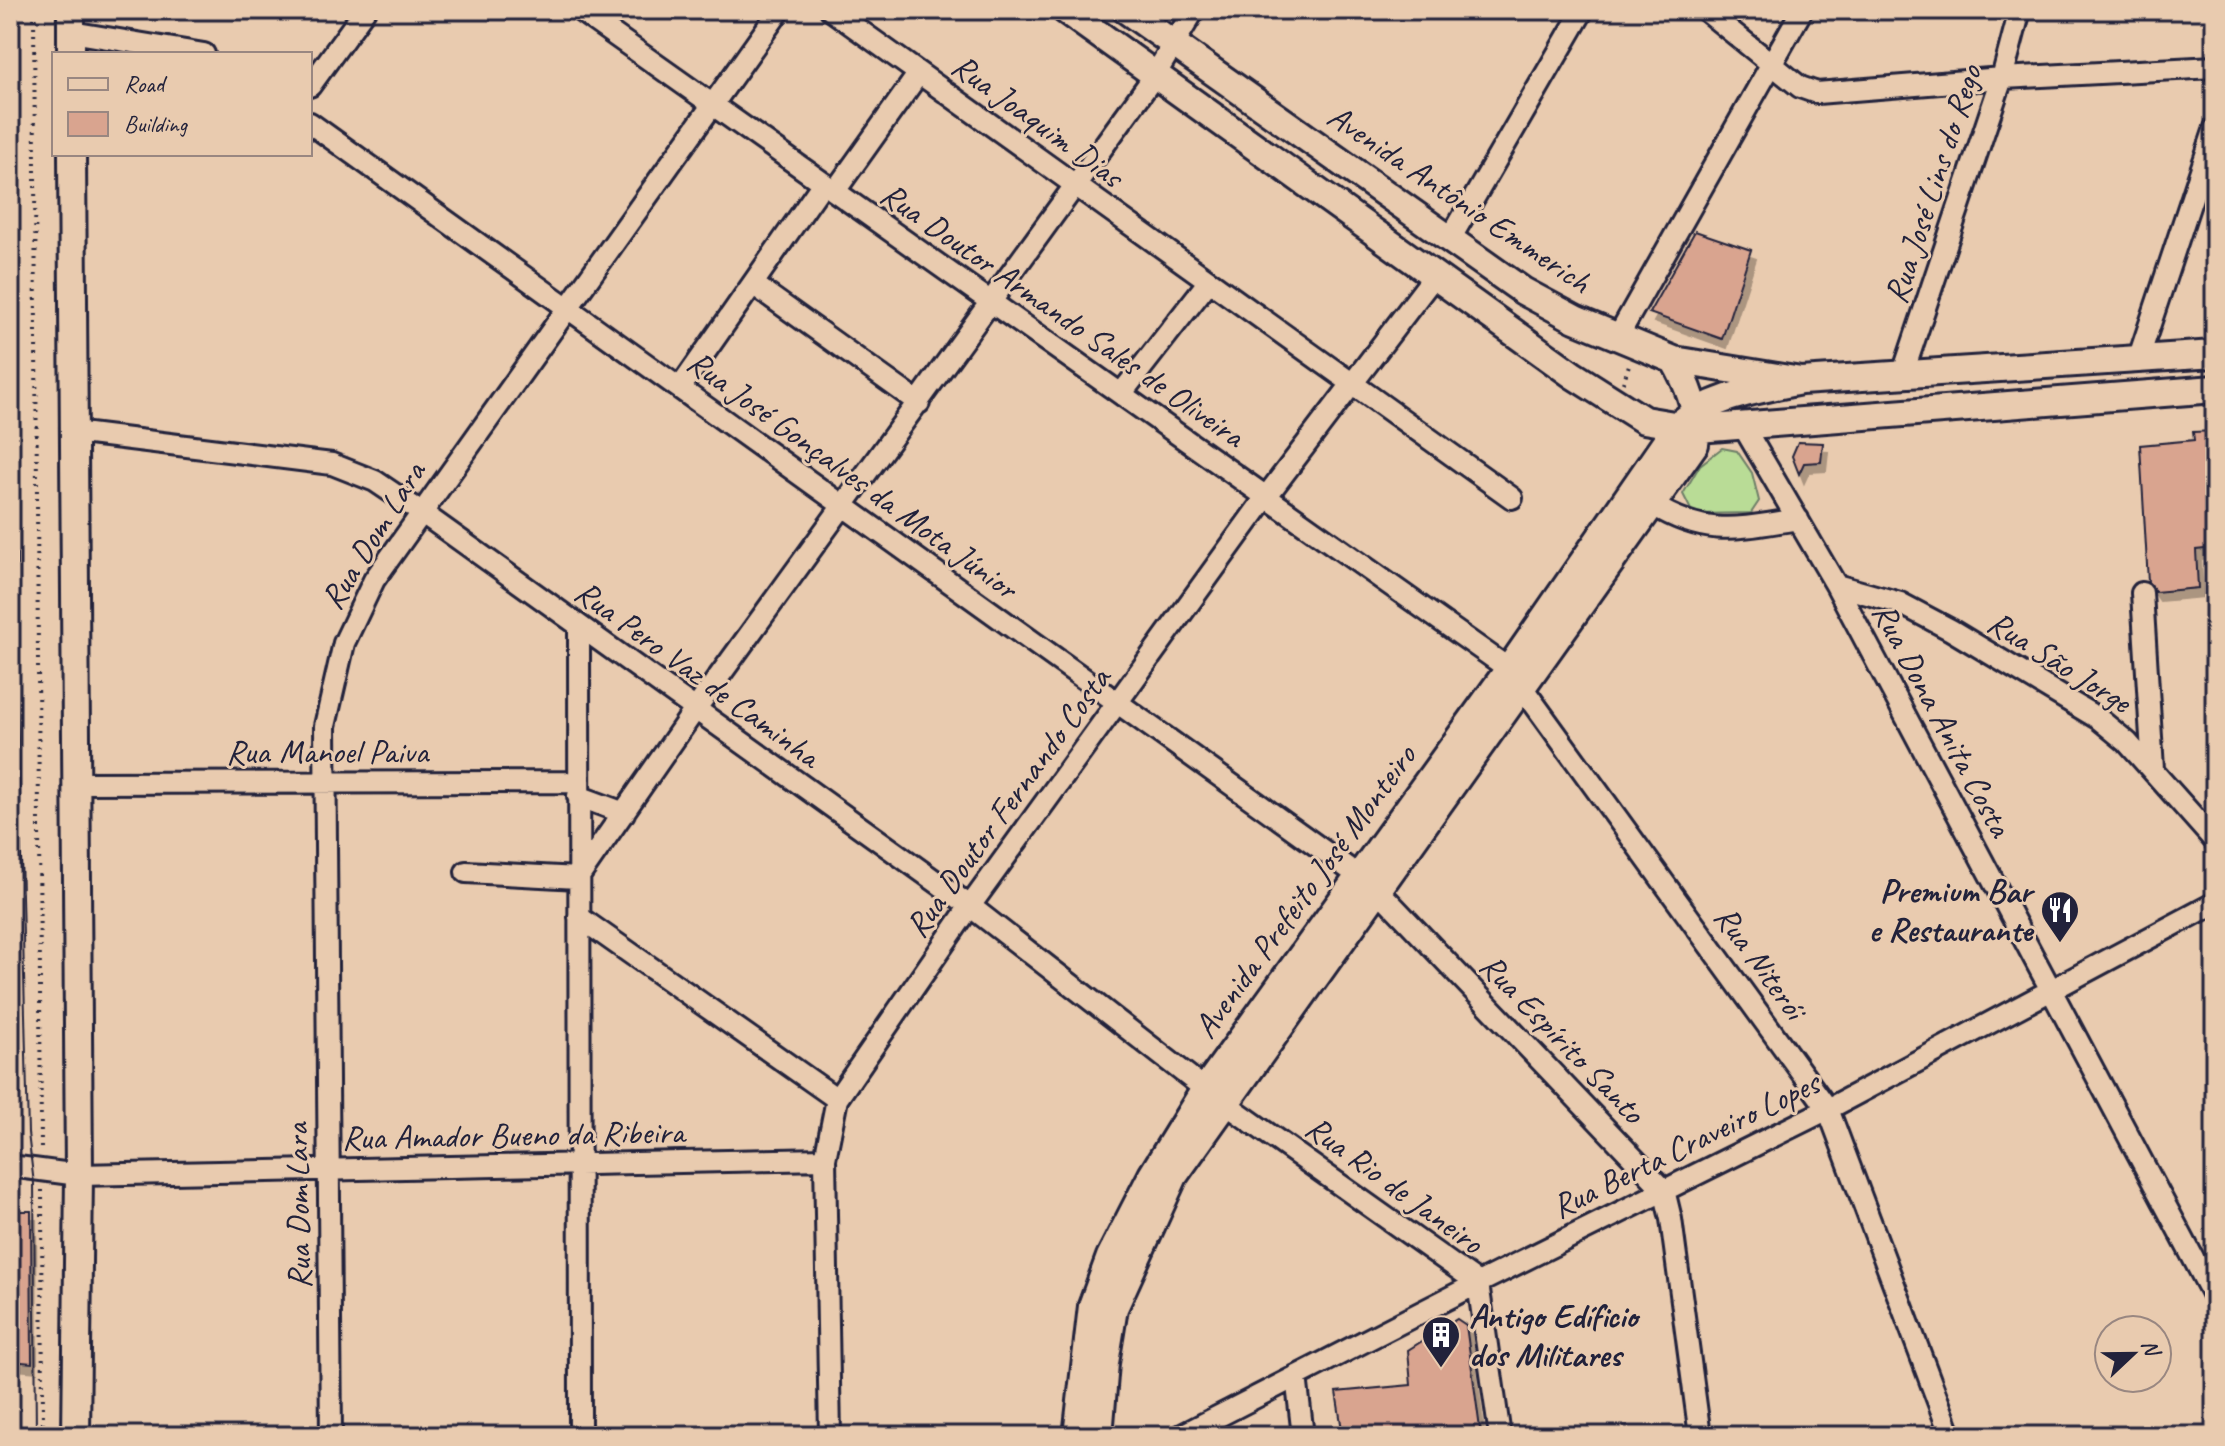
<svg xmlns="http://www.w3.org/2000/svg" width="2225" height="1446" font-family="Caveat,sans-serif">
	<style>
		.green { fill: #b9dc96; stroke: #6e7f68; stroke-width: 2 }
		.building { fill: #d9a48f; stroke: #22223b; stroke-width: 2; filter: url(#shadow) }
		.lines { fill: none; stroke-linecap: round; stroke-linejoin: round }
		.minor-casing { stroke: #22223b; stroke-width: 26 }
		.major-casing { stroke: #22223b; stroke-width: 32 }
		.path { stroke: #22223b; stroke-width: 4; stroke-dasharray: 2 6; stroke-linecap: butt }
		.minor { stroke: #e9cbaf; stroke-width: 20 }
		.major { stroke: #e9cbaf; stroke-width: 26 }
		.tram { stroke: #22223b; stroke-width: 2 }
		.labels { text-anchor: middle; stroke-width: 6; stroke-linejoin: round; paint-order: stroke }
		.street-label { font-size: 34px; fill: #22223b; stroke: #e9cbaf }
		.poi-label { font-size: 34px; font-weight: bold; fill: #22223b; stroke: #e9cbaf; text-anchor: end }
	</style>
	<defs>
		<filter id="shadow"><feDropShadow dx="5" dy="9" stdDeviation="0" flood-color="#0004"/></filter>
	</defs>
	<rect width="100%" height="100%" fill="#e9cbaf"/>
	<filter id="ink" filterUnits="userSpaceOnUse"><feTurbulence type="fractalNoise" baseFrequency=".0125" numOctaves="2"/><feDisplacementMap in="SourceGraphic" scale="16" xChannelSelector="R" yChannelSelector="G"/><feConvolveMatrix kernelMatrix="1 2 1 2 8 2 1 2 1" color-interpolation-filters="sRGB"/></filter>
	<g filter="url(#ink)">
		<!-- green -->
		<path class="green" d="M1722,448L1737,451L1752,473L1759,501L1751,513L1693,514L1683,494L1700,465Z"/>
		<!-- building -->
		<path class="building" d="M1695,231L1751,250L1722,339L1649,313Z
			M2215,431V548L2196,550L2198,588L2155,592L2148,582L2140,445L2194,440L2193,432Z
			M1798,442L1823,443L1821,462L1804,463L1799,474L1792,456Z
			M11,1211H31L32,1363L11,1361Z
			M1457,1319L1466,1325L1481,1436H1343L1336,1392L1411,1385L1408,1350Z"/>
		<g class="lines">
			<!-- minor casing -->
			<g class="minor-casing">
				<path id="minor" d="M579,10L1509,669L1828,1109L1951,1436
					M831,10L1512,498
					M1705,10L1800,87L1817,93L2002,78L2215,67
					M71,32L204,54
					M310,86L365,10
					M310,123L1377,889L1664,1190L1671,1219L1700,1436
					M835,191L919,73
					M1449,241L1583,10
					M753,284L919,403
					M1617,338L1802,10
					M2138,360L2215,128
					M1902,376L2002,78L2020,10
					M680,388L823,183
					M1121,394L1209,281
					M1743,426L1836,585L2215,1299
					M73,432L332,464L375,481L421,512L970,906L1205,1089L1478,1283L1500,1436
					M1653,505C1707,538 1739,528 1798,519
					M1836,585L1900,603L1951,630L2099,719L2127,742L2215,841
					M2142,593L2153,769
					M579,627L580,1436
					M76,783L578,782
					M578,796L624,813
					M466,872L578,878L694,711L1155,75L1194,10
					M579,917L837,1099
					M10,1166L79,1175L825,1159
					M1296,1376L1303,1436
					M331,1436L325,726L344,643L374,580L780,10
					M830,1436L825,1159L837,1099L970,906L1266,497L1435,275
					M1180,1436L1478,1283L1828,1109L2215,903"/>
			</g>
			<!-- major casing -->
			<g class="major-casing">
				<path id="major" d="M71,10V54
					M1065,10L1573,375L1644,420L1698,429L2215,389
					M1126,10L1523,291L1575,319L1674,360L1801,381L2215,354
					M72,154L79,1175L76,1436
					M1077,1436L1092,1306L1110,1257L1152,1175L1205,1089L1509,669L1677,426C1711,396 1757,390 1801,381
					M1099,1436L1105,1363L1114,1308L1174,1176L1695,444C1701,415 1688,384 1674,360"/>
			</g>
			<!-- path -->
			<path class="path" d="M34,10L41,1150
				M1623,383L1629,365
				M42,1190L43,1436"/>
			<!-- minor -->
			<use href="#minor" class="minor"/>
			<!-- major -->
			<use href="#major" class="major"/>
			<!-- tram -->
			<path class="tram" d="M17,10V700L28,1133L34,1184L36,1436
				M10,1040V1149
				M10,1415L11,1436"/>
		</g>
	</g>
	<!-- icons -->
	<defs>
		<g id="restaurant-pin" transform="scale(2)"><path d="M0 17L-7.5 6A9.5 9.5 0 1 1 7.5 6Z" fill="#22223b" stroke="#e9cbaf"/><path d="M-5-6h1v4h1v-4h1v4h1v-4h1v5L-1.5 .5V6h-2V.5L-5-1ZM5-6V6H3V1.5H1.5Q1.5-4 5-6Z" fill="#fff"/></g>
		<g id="building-pin" transform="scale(2)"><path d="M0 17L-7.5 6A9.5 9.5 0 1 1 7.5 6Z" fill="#22223b" stroke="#e9cbaf"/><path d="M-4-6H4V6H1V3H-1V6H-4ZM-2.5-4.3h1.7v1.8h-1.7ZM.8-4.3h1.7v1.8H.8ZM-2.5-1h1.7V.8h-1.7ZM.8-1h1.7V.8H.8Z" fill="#fff"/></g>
	</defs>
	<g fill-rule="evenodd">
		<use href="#restaurant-pin" x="2060" y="910"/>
		<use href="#building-pin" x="1441" y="1335"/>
	</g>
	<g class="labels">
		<!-- street labels -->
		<g class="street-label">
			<text transform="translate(1038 120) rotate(36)" y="12">Rua Joaquim Dias</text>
			<text transform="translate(1932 184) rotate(-72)" y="12">Rua José Lins do Rego</text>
			<text transform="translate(1460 198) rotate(34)" y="12">Avenida Antônio Emmerich</text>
			<text transform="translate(1063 314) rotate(35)" y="12">Rua Doutor Armando Sales de Oliveira</text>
			<text transform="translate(853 474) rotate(36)" y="12">Rua José Gonçalves da Mota Júnior</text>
			<text transform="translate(372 535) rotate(-58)" y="12">Rua Dom Lara</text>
			<text transform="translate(2060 661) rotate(32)" y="12">Rua São Jorge</text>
			<text transform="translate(698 673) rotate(36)" y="12">Rua Pero Vaz de Caminha</text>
			<text transform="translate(1943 719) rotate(62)" y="12">Rua Dona Anita Costa</text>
			<text x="327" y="763">Rua Manoel Paiva</text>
			<text transform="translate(1007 802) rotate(-54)" y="12">Rua Doutor Fernando Costa</text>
			<text transform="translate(1304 891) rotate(-54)" y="12">Avenida Prefeito José Monteiro</text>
			<text transform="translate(1761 962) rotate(54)" y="12">Rua Niterói</text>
			<text transform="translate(1563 1038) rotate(46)" y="12">Rua Espírito Santo</text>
			<text transform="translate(513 1134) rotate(-1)" y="12">Rua Amador Bueno da Ribeira</text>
			<text transform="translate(1685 1144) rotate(-26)" y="12">Rua Berta Craveiro Lopes</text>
			<text transform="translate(1395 1184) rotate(36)" y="12">Rua Rio de Janeiro</text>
			<text transform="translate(297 1206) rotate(-91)" y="12">Rua Dom Lara</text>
		</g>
		<!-- poi labels -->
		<g class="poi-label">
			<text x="2032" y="902">Premium Bar<tspan x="2032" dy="39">e Restaurante</tspan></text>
			<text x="1469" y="1327" text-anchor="start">Antigo Edíficio<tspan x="1469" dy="39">dos Militares</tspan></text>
		</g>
	</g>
	<!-- margin -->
	<rect width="2225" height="1446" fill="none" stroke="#e9cbaf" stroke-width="40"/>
	<rect x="20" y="20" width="2185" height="1406" fill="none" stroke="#22223b" stroke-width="3" filter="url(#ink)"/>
	<!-- legend -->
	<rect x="52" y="52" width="260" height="104" fill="#e9cbaf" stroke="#998781" stroke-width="2"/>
	<rect x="68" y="78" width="40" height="12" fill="#e9cbaf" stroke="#998781" stroke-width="2"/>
	<text x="124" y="92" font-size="24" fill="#22223b">Road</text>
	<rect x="68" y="112" width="40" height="24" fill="#d9a48f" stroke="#998781" stroke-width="2"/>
	<text x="124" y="132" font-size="24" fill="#22223b">Building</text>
	<!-- north arrow -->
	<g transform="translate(2133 1354) rotate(68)"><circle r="38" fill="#e9cbaf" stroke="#998781" stroke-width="2"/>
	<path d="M0-6L14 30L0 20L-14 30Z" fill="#22223b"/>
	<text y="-12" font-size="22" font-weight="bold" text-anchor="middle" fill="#22223b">N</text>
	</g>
</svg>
